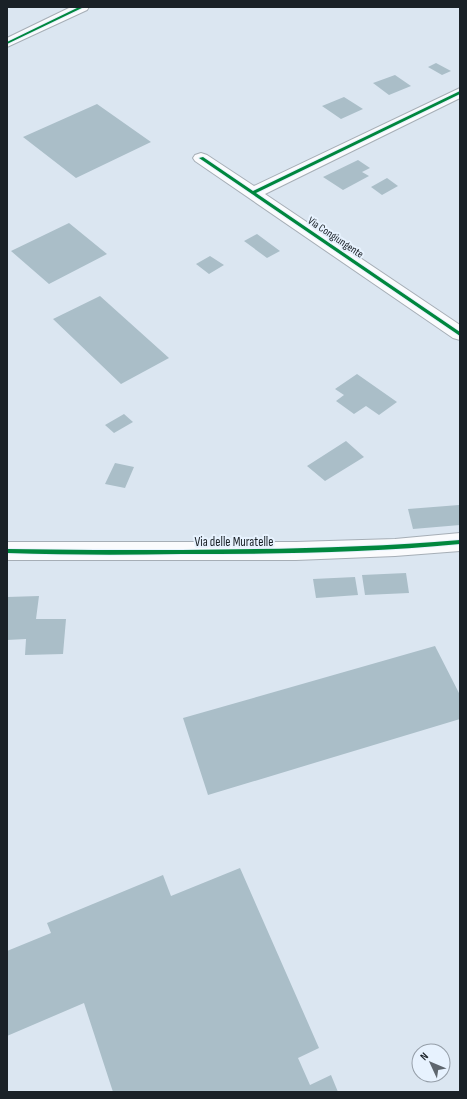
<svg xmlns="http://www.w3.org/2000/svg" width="467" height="1099" font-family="'Sofia Sans Condensed',sans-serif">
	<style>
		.building { fill: #aabec8 }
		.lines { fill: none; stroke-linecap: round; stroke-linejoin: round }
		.minor-casing { stroke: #a6aeb6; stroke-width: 2 }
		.minor { fill: #fafbfd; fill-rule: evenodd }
		.cycleway-casing { stroke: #e7f2fe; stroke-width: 2 }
		.cycleway { fill: #00873e; fill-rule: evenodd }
		.labels { text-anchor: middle; stroke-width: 4; stroke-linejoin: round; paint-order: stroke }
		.far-street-label { font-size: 11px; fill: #1a2127; stroke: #e7f2fe }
		.street-label { font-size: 13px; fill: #1a2127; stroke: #e7f2fe }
	</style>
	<rect width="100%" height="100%" fill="#dbe6f1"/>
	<!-- building -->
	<path class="building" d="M436,63L451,71L442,75L428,67Z
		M395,75L411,86L389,95L373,83Z
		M344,97L363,109L341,119L322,106Z
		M97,104L151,142L76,178L23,137Z
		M358,160L370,168L362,172L369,176L343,190L323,177Z
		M387,178L398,186L382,195L371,187Z
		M69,223L107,254L49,284L11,251Z
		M257,234L280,251L267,258L244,241Z
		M210,256L224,265L209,274L196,264Z
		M100,296L169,358L121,384L53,319Z
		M357,374L397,402L379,415L366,406L354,414L336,401L344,395L335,389Z
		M124,414L133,422L114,433L105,425Z
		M346,441L364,457L325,481L307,466Z
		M115,463L134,467L125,488L105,484Z
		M459,505L460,525L413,529L408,509Z
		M406,573L409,593L365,595L362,575Z
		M355,577L358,595L316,598L313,579Z
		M39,596L36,619H66L63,654L25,655L26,639L7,640V597Z
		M435,646L460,695V719L208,795L183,718Z
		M240,868L319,1048L298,1058L310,1085L331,1075L338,1092H113L84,1003L7,1036V951L51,933L47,923L163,875L171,896Z"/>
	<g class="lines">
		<!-- minor casing -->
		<g class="minor-casing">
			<path id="minor" d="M71,7H89L87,10L7,47V38Z
				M460,88V98L265,194L460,325V340L453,338L195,161L193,158L195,155L201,153L207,155L254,186Z
				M460,533V551L395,556L296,560H7V542H296L395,539Z"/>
		</g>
		<!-- minor -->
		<use href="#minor" class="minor"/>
		<!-- cycleway casing -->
		<g class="cycleway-casing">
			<path id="cycleway" d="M79,7H84L7,44V42Z
				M460,91V94L256,193L460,332V336L199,158L203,157L253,191Z
				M460,540V544C368,553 275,554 182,554C124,555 65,555 7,553V549C65,550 124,550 182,550C275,549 368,548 460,540Z"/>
		</g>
		<!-- cycleway -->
		<use href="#cycleway" class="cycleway"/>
	</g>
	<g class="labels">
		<!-- far-street labels -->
		<g class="far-street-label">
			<text transform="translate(336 237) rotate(34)" y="4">Via Congiungente</text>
		</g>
		<!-- street labels -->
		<g class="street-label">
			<text x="234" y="546">Via delle Muratelle</text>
		</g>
	</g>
	<!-- border -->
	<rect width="467" height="1099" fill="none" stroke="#1a2127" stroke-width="16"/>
	<!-- north arrow -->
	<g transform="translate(431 1063) rotate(314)"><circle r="19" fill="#e7f2fe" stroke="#959ea8"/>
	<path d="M0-3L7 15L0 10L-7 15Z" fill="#5e666e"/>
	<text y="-6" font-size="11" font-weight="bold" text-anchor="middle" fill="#1a2127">N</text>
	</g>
</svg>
